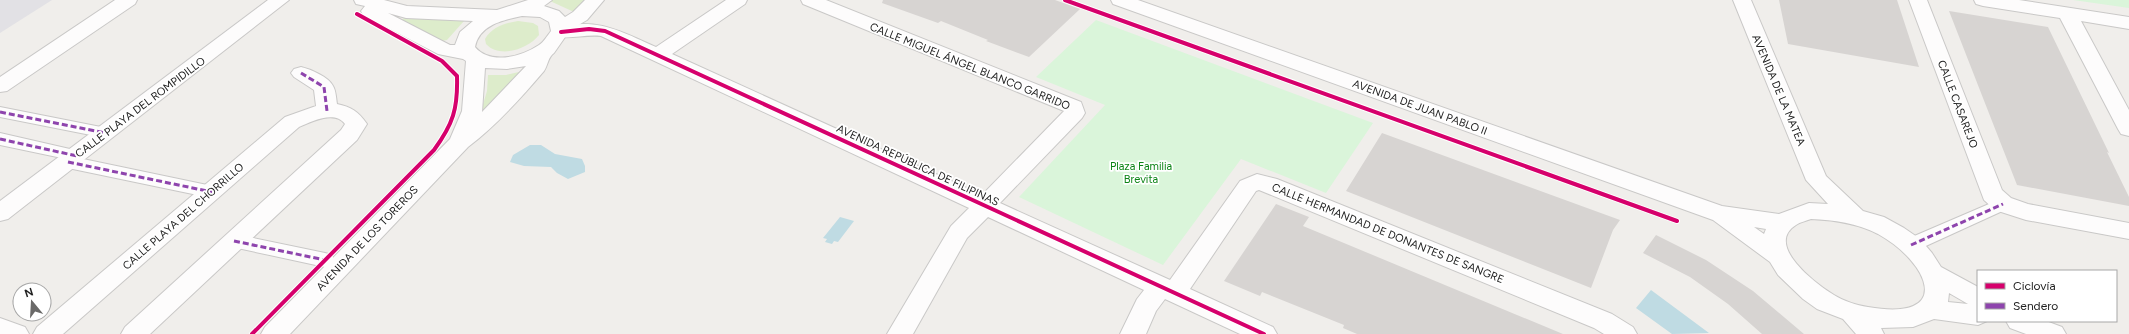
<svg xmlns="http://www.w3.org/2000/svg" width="2129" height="334" font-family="Figtree,sans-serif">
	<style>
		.grass { fill: #ddeccb }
		.park { fill: #daf5da }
		.plaza { fill: #e2e1e5 }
		.water { fill: #bfdbe3 }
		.building { fill: #d7d4d2 }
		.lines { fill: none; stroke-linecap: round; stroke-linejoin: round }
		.pedestrian-casing { stroke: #c9c8c7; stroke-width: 2 }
		.minor-casing { stroke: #c9c8c7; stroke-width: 2 }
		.tertiary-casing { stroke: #c9c8c7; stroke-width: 2 }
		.pedestrian { fill: #fdfcfc; fill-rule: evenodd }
		.minor { fill: #fdfcfc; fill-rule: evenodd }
		.tertiary { fill: #fdfcfc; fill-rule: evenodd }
		.quiet { stroke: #8e44ad; stroke-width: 3; stroke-dasharray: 6 3; stroke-linecap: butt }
		.cycleway-casing { stroke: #fff; stroke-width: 6 }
		.cycleway { stroke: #d6006c; stroke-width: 4 }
		.labels { text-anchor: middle; stroke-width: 3.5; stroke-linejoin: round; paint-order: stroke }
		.street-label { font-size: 11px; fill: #222; stroke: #fff }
		.park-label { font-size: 11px; fill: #0c8416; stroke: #fff }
	</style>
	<rect width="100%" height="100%" fill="#f0eeeb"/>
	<!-- grass -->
	<path class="grass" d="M586,0L574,12L550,1L552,0Z
		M406,17L464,21L447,40L442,41L401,20Z
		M518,21L533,23L538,26L539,35C528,49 500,59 486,44L485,39C492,27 505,23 518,21Z
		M523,71L485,110L481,111L487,91L488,75H506Z"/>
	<!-- park -->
	<path class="park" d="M2073,0H2129V8Z
		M1096,20L1373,123L1326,193L1241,159L1163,265L1019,197L1105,105L1036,77Z"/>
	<!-- plaza -->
	<path class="plaza" d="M0,0H52L0,33Z"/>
	<!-- water -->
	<path class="water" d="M530,145H541L555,154L582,159L585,166V172L568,179L557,173L551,167L524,166L510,162L513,155Z
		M840,217L854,221L838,242L834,241L832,244L825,242L827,239L823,238Z
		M1651,290L1709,333L1672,334L1636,308Z"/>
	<!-- building -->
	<path class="building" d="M883,0H1055L1080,9L1029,57L986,41L988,40L941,21L938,23L882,3Z
		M1779,0H1897L1919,67L1788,44Z
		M1949,11L2048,27L2109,153L2107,152L2129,197V206L2017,185Z
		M1382,133L1620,220L1613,230L1591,288L1346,191Z
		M1276,204L1309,217L1303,226L1563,334H1357L1343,328L1344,325L1262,292L1260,296L1224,281Z
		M1656,235L1706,260L1753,291L1804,334H1762L1728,304L1690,277L1643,253Z"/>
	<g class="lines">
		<!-- pedestrian casing -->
		<g class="pedestrian-casing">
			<path id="pedestrian" d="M0,107L106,128L112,129L114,133L112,137L106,138L0,117Z
				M0,133L83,152L85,156L83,159L212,186L218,188L221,192L218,196L212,198L68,168L62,166L60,162L62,158L0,145Z
				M2003,198L2009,200L2012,204L2009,208L1917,250L1911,252L1905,250L1902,245L1905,240Z
				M234,234L325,253L332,255L334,260L332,265L325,267L228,246L225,241L228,236Z"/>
		</g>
		<!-- minor casing -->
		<g class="minor-casing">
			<path id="minor" d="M115,0H137L135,4L7,91L0,92V77Z
				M268,0H289L8,219L0,221V201Z
				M726,0H747L745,4L672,54L982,195L1064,111L803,4L801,0H826L1081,102L1085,113L1082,118L1000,203L1170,280L1240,181L1257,174L1277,179L1612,314L1633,327L1637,334H1604L1594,328L1259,190L1256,191L1190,289L1273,327L1277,334H1240L1165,299L1156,311L1146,334H1120L1137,299L1144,290L988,217L967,238L913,334H887L951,226L969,208L601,36C585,34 569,40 554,36L551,32L554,28C597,17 618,30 656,47Z
				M1909,0H1927L2002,190L2011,198L2028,204L2129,223V239L2026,220L1995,210L1984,200Z
				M1974,0H2019L2129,17V29L2081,21L2129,110V136L2121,134L2118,129L2060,18L1983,6L1976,4Z
				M301,67C310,69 329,77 333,86C336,91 336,98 337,104C351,107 358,111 367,124L357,140L150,334H121L125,327L341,130L345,124C335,110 312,121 299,127L63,334H33L37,327L285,117L316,106L314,90L294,77L291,73L294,69Z
				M0,318L25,327L29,334H0Z"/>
		</g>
		<!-- tertiary casing -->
		<g class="tertiary-casing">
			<path id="tertiary" d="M354,0H384L407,6L497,10L528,0H552L544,6L559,11L565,17L573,12L585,0H604L587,20L570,30L554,53C548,57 548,65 544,71C521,98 496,126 468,147L290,334H261L265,327L450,139L462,111L466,61L463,59L438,54L363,15L361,11L365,6L356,4ZM388,13L406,18L473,21L460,32L455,45H450ZM522,16L540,17L549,22L551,31C547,36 544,42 539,45C521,57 490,65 475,47C479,25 503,20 522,16ZM526,66L482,112L485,68L507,69Z
				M1111,0H1138L1722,206L1779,214L1809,203L1828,204L1806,180L1733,0H1751L1826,176L1863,211L1884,217L1904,228L1920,239L1932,253L1941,267L1978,287V321H1987L1978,325L1934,319L1913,327L1881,328L1884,334H1856L1843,319L1817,309L1803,299L1778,275L1770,262L1713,220L1113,4ZM1811,219C1834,220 1857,223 1878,234C1930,263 1954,322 1868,307C1856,305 1844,301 1834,295C1816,284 1764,245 1796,225C1800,222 1806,221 1811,219ZM1754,227L1766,229L1764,234ZM1949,293L1968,304L1948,302Z
				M2006,321H2046L2062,327L2066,334H2026L2010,328Z"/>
		</g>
		<!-- pedestrian -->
		<use href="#pedestrian" class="pedestrian"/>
		<!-- minor -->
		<use href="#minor" class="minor"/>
		<!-- tertiary -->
		<use href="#tertiary" class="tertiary"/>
		<!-- quiet -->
		<path class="quiet" d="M301,73L324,87L327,111
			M0,112L106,133
			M0,139L77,156
			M68,162L212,192
			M234,241L325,260
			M1911,245L2003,204"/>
		<!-- cycleway casing -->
		<g class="cycleway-casing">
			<path id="cycleway" d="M1065,0L1677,221
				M561,32L589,29L605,31L1264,334
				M252,334L434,150C453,124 458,109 457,76L442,61L357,14"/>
		</g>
		<!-- cycleway -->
		<use href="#cycleway" class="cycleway"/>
	</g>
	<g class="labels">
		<!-- street labels -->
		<g class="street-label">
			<text transform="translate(970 66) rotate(22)" y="4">CALLE MIGUEL ÁNGEL BLANCO GARRIDO</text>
			<text transform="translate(1779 90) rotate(67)" y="4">AVENIDA DE LA MATEA</text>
			<text transform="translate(1958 104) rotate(69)" y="4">CALLE CASAREJO</text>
			<text transform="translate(140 107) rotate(-37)" y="4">CALLE PLAYA DEL ROMPIDILLO</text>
			<text transform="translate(1420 107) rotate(20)" y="4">AVENIDA DE JUAN PABLO II</text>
			<text transform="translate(918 165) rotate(25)" y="4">AVENIDA REPÚBLICA DE FILIPINAS</text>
			<text transform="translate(183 216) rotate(-41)" y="4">CALLE PLAYA DEL CHORRILLO</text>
			<text transform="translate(1388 233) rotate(22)" y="4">CALLE HERMANDAD DE DONANTES DE SANGRE</text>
			<text transform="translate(367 238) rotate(-46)" y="4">AVENIDA DE LOS TOREROS</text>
		</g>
		<!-- park labels -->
		<g class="park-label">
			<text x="1141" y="170">Plaza Familia<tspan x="1141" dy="13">Brevita</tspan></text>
		</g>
	</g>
	<!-- legend -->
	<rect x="1977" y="270" width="140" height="52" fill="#ffffff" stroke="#a7a7a7"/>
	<rect x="1985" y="283" width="20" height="6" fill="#d6006c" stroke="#a7a7a7"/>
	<text x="2013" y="290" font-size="12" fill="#222222">Ciclovía</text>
	<rect x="1985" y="303" width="20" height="6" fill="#8e44ad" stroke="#a7a7a7"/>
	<text x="2013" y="310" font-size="12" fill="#222222">Sendero</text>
	<!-- north arrow -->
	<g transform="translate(32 302) rotate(342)"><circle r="19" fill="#ffffff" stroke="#a7a7a7"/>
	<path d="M0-3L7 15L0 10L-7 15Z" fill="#6a6968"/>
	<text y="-6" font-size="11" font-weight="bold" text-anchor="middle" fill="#222222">N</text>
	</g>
</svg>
